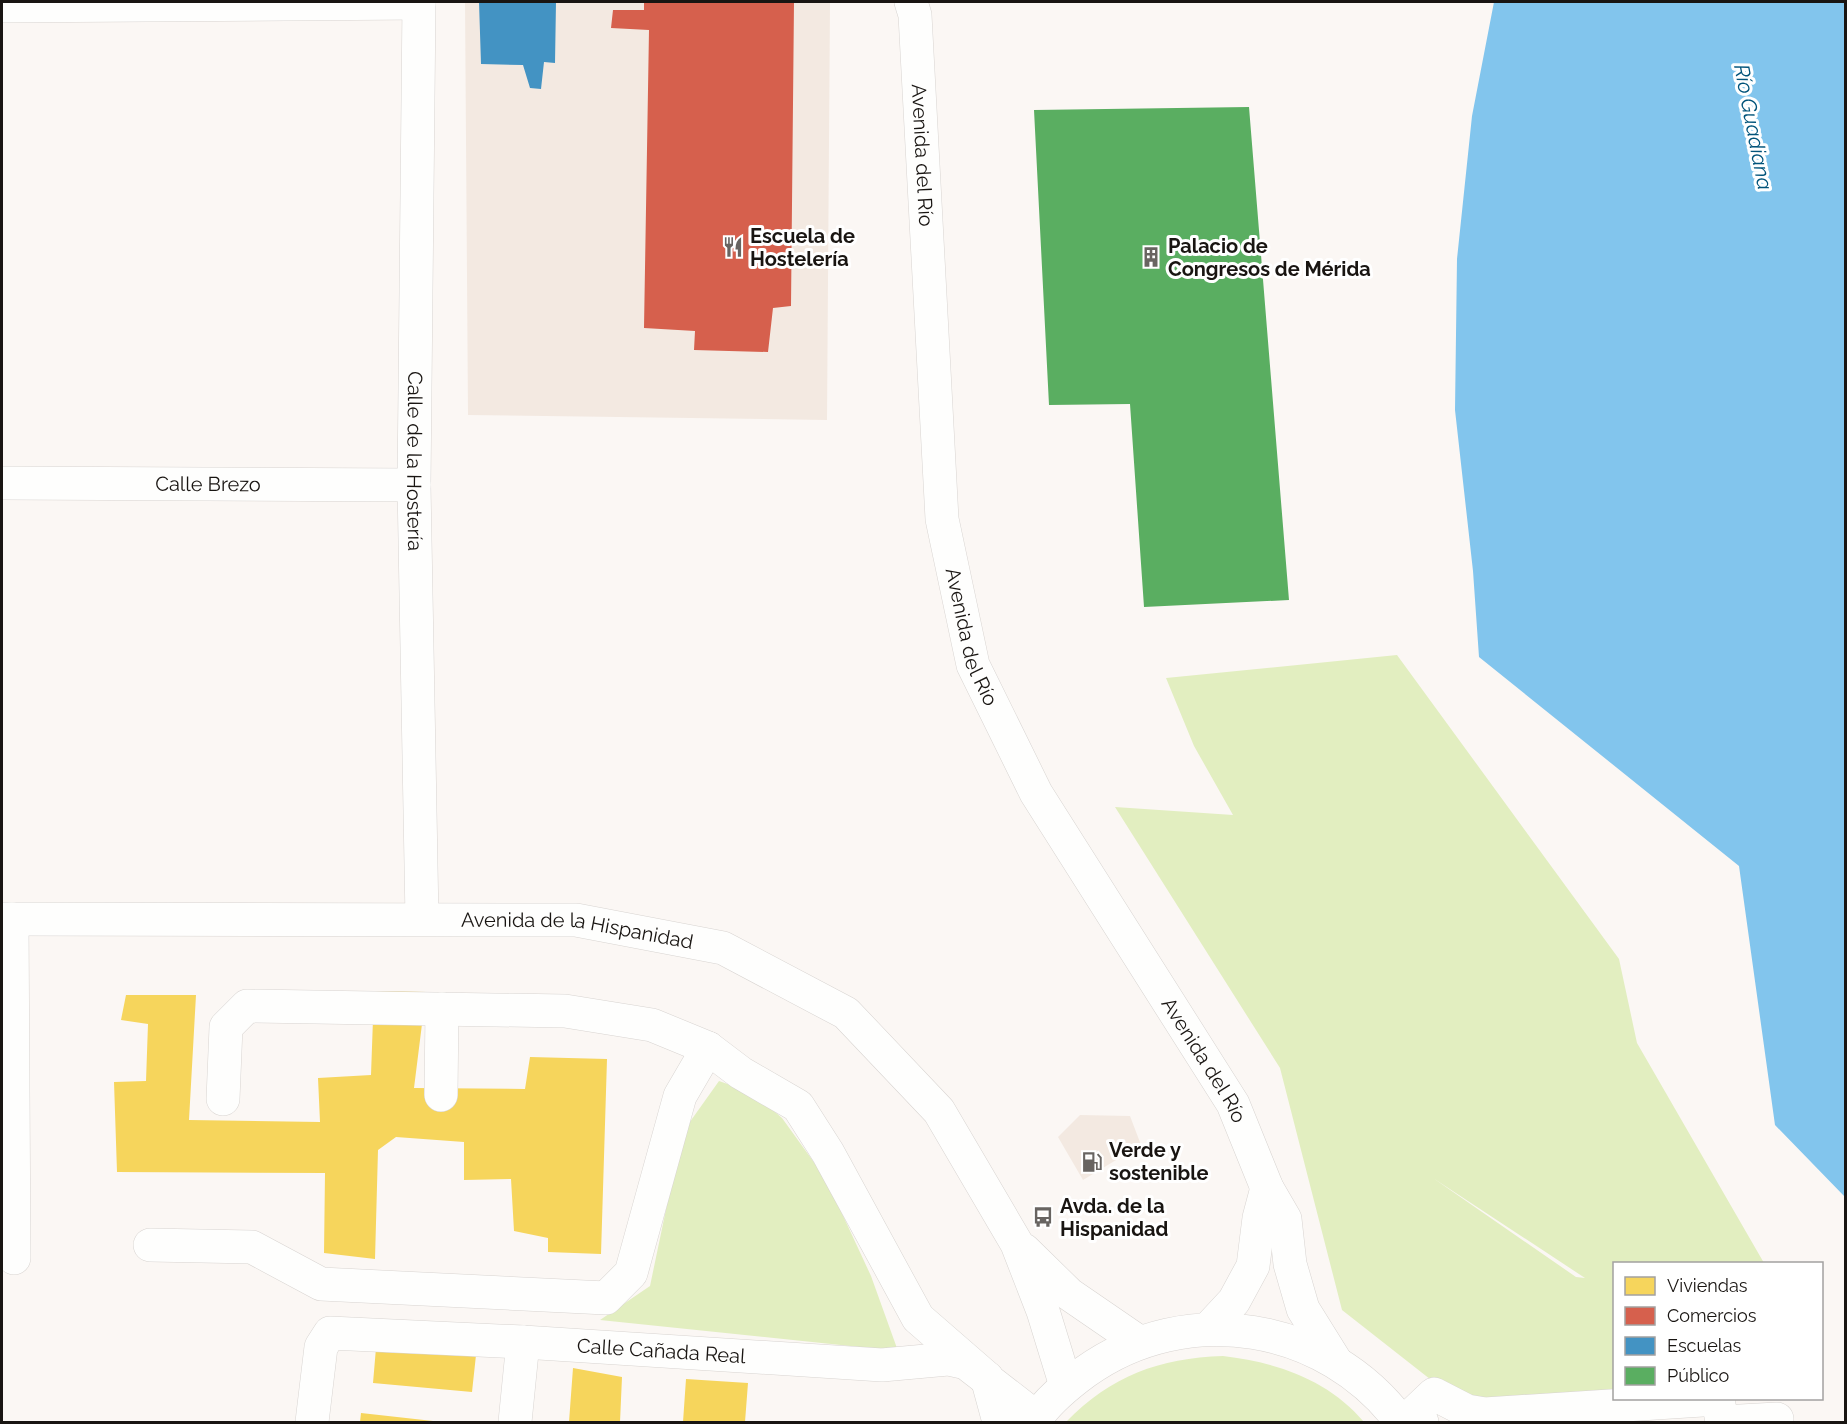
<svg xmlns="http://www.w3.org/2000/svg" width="1847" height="1424" font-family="Raleway,sans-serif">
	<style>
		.built { fill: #f3e9e1 }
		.green { fill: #e2eec0; fill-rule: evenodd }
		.water { fill: #82c5ed }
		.homes { fill: #f6d55c }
		.shops { fill: #d6604d }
		.schools { fill: #4393c3 }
		.public { fill: #5aae61 }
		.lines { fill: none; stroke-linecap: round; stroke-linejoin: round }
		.minor-casing { stroke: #d8d4d1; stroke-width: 34 }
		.major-casing { stroke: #d8d4d1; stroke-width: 34 }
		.minor { stroke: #fefefd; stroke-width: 33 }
		.major { stroke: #fefefd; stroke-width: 33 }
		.labels { text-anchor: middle; stroke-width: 6; stroke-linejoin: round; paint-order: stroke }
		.street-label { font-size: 20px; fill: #191512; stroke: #fff }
		.poi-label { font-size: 20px; font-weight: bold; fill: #191512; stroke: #fff; text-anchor: start }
		.water-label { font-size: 21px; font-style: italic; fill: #01537a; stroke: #fff }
	</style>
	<rect width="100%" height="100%" fill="#fbf7f4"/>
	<!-- built -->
	<path class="built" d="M465,2H830L827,420L468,415Z
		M1080,1115L1130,1116L1141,1145L1083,1180L1058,1137Z"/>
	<!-- green -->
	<path class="green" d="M1397,655L1619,959L1637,1043L1764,1263L1614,1264V1398L1488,1403L1435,1383L1342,1310L1280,1068L1115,807L1233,815L1194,746L1166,678ZM1433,1178L1585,1278L1576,1277Z
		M719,1081L753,1093L782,1118L826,1179L871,1276L898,1351L600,1320L650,1286L682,1133Z
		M1223,1356C1276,1362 1329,1380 1364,1422H1066C1111,1376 1159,1358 1223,1356Z"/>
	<!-- water -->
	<path class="water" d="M1494,2H1845V1197L1775,1125L1739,866L1479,657L1473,571L1455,410L1457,259L1472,116Z"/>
	<!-- homes -->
	<path class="homes" d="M374,991L426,992L414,1088L525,1089L530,1057L607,1059L601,1254L548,1252V1238L514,1231L511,1179L464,1180V1142L396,1137L378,1150L375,1259L324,1253L325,1173L117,1172L114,1082L146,1081L148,1024L121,1020L126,995H196L189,1120L320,1122L318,1078L371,1075Z
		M376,1348L476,1355L472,1392L373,1383Z
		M573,1368L622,1377L620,1422H569Z
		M686,1379L748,1383L745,1422H683Z
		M361,1413L433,1421V1422H360Z"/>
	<!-- shops -->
	<path class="shops" d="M644,2H794L791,306L773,308L768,352L694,350L695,331L644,328L649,30L611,28L613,10H644Z"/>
	<!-- schools -->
	<path class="schools" d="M479,2H556L555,63L544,62L541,89L530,88L523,65L481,64Z"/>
	<!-- public -->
	<path class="public" d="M1249,107L1289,600L1144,607L1130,404L1049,405L1034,110Z"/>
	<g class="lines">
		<!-- minor casing -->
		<g class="minor-casing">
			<g id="minor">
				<path id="s1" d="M419,2L414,485L422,919"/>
				<path id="s2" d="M911,2L915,15L942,519L973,665L1036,793L1233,1104L1267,1188L1285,1219L1290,1264L1303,1309L1336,1362"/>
				<path d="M2,6L419,3"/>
				<path id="s3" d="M2,483L414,485"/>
				<path d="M12,919L14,1258"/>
				<path d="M441,1095L442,1009"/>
				<path d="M223,1099L226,1027L247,1006L565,1011L652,1025L708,1048"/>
				<path d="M150,1245L252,1247L321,1284L606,1298L631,1273L680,1096L708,1048L741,1073L798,1106L828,1153L918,1318L987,1378"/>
				<path d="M1208,1329L1234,1301L1253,1266L1259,1218L1267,1188"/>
				<path d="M987,1378L999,1422"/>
				<path id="s4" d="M312,1422L321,1347L330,1333L523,1342L882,1365L948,1359L966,1363L1037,1418"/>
				<path d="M515,1422L523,1342"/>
				<path d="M1422,1422L1415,1412L1434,1394L1467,1411L1485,1414L1718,1399L1722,1422L1777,1419V1422"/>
			</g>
		</g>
		<!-- major casing -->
		<g class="major-casing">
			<g id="major">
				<path id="s5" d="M2,919L576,920L723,948L846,1013L939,1111L1017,1244L1043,1311L1066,1386"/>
				<path d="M1024,1250L1069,1294L1139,1342"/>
				<path d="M1034,1422C1046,1402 1066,1386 1085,1372C1187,1299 1327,1323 1401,1422"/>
			</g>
		</g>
		<!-- minor -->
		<use href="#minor" class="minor"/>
		<!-- major -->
		<use href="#major" class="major"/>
	</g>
	<!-- icons -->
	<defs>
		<g id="restaurant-bare" transform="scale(1.62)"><path d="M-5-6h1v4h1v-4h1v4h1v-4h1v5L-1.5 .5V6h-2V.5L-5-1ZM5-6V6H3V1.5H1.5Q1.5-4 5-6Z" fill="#686461" stroke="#fff" stroke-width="2.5" paint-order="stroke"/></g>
		<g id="building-bare" transform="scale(1.62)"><path d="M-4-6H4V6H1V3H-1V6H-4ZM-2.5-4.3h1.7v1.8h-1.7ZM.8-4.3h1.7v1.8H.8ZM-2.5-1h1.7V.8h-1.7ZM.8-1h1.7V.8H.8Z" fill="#686461" stroke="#fff" stroke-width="2.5" paint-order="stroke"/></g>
		<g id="fuel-bare" transform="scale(1.62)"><path d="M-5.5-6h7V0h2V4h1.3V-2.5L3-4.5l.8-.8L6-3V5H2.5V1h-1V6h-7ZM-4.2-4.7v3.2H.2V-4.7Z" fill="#686461" stroke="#fff" stroke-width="2.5" paint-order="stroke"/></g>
		<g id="bus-bare" transform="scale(1.62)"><path d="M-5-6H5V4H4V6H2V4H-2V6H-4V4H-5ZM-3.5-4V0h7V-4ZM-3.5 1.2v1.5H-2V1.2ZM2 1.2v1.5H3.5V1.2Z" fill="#686461" stroke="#fff" stroke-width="2.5" paint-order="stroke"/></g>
	</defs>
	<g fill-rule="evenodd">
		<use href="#restaurant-bare" x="733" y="247"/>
		<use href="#building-bare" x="1151" y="257"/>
		<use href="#fuel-bare" x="1092" y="1162"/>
		<use href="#bus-bare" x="1043" y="1217"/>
	</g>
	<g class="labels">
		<!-- street labels -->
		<g class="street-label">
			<text dy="7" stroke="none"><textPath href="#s2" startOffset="154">Avenida del Río</textPath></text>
			<text dy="7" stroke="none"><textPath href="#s1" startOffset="459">Calle de la Hostería</textPath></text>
			<text dy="7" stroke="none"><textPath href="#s3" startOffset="206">Calle Brezo</textPath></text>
			<text dy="7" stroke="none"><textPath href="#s2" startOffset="640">Avenida del Río</textPath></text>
			<text dy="7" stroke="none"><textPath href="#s5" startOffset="576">Avenida de la Hispanidad</textPath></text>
			<text dy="7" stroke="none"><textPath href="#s2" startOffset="1126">Avenida del Río</textPath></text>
			<text dy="7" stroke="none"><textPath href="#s4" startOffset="424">Calle Cañada Real</textPath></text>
		</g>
		<!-- poi labels -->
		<g class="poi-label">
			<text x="750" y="243">Escuela de<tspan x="750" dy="23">Hostelería</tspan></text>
			<text x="1168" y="253">Palacio de<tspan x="1168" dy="23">Congresos de Mérida</tspan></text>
			<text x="1109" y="1157">Verde y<tspan x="1109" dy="23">sostenible</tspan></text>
			<text x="1060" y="1213">Avda. de la<tspan x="1060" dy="23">Hispanidad</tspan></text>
		</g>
		<!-- water labels -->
		<g class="water-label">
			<text transform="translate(1753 127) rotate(79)" y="7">Río Guadiana</text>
		</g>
	</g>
	<!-- border -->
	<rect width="1847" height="1424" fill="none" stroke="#191512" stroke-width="6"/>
	<!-- legend -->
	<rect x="1613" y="1262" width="210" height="138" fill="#ffffff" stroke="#a3a1a0" stroke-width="1.5"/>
	<rect x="1625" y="1277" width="30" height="18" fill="#f6d55c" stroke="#a3a1a0" stroke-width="1.5"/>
	<text x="1667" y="1292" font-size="18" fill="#191512">Viviendas</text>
	<rect x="1625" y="1307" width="30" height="18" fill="#d6604d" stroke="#a3a1a0" stroke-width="1.5"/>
	<text x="1667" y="1322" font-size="18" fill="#191512">Comercios</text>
	<rect x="1625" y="1337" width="30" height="18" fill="#4393c3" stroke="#a3a1a0" stroke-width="1.5"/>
	<text x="1667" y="1352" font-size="18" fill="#191512">Escuelas</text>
	<rect x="1625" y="1367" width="30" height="18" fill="#5aae61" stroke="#a3a1a0" stroke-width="1.5"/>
	<text x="1667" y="1382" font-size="18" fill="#191512">Público</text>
</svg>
